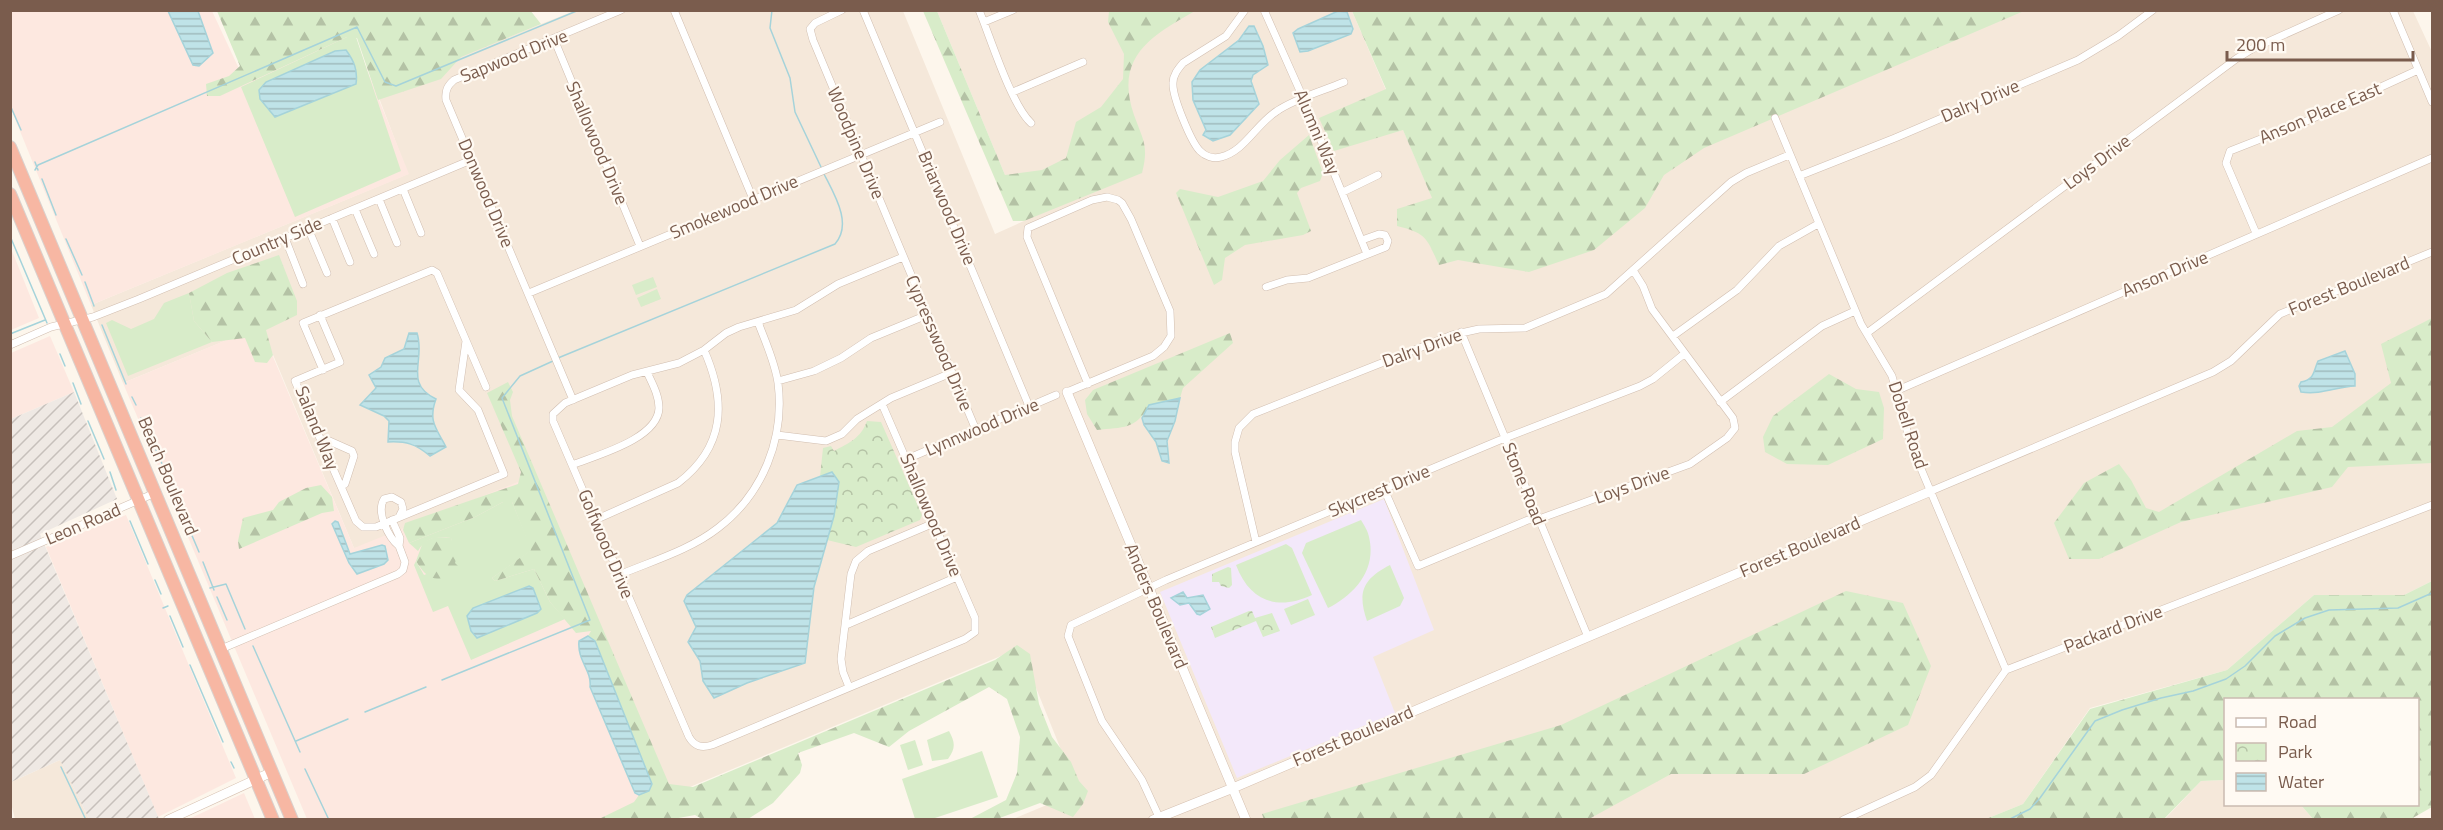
<svg xmlns="http://www.w3.org/2000/svg" width="2443" height="830" font-family="'Titillium Web',sans-serif">
	<style>
		.residential { fill: #f5e8da }
		.commercial { fill: #fde8e0 }
		.industrial { fill: url(#industrial-furrows) }
		.education { fill: #f3e8fa }
		.grass { fill: #d8ecc9 }
		.forest { fill: url(#forest-firs) }
		.park { fill: url(#park-crowns) }
		.water { fill: url(#water-rules); stroke: #a5d3da; stroke-width: 1.5 }
		.lines { fill: none; stroke-linecap: round; stroke-linejoin: round }
		.stream { stroke: #a5d3da; stroke-width: 1.5 }
		.street-casing { stroke: #d1beb0; stroke-width: 8 }
		.secondary-casing { stroke: #d6c0b0; stroke-width: 10 }
		.highway-casing { stroke: #dad1cd; stroke-width: 14 }
		.street { stroke: #fff; stroke-width: 7 }
		.secondary { stroke: #fff; stroke-width: 9 }
		.highway { stroke: #f7b7a3; stroke-width: 12 }
		.labels { text-anchor: middle; stroke-width: 4.5; stroke-linejoin: round; paint-order: stroke }
		.street-label { font-size: 18px; fill: #7a5c4d; stroke: #fffaf3 }
	</style>
	<defs>
		<pattern id="industrial-furrows" width="10" height="10" patternUnits="userSpaceOnUse" patternTransform="scale(1.5)"><rect width="10" height="10" fill="#efe9e4"/><path d="M-1 1l2-2M0 10L10 0M9 11l2-2" fill="none" stroke="#c7c0bb"/></pattern>
		<pattern id="forest-firs" width="22" height="20" patternUnits="userSpaceOnUse" patternTransform="scale(1.5)"><rect width="22" height="20" fill="#d8ecc9"/><path d="M5 1l3.5 6h-7zM16 11l3.5 6h-7z" fill="#b4c2a5"/></pattern>
		<pattern id="park-crowns" width="20" height="18" patternUnits="userSpaceOnUse" patternTransform="scale(1.5)"><rect width="20" height="18" fill="#d8ecc9"/><path d="M2 6a3 3 0 1 1 6 0M12 15a3 3 0 1 1 6 0" fill="none" stroke="#b4c2a5"/></pattern>
		<pattern id="water-rules" width="6" height="5" patternUnits="userSpaceOnUse" patternTransform="scale(1.5)"><rect width="6" height="5" fill="#bfe3e8"/><path d="M0 2.5h6" fill="none" stroke="#a0bbbe"/></pattern>
	</defs>
	<rect width="100%" height="100%" fill="#fdf6ec"/>
	<!-- residential -->
	<path class="residential" d="M574,11H903L995,234L1024,221L937,11H1352L1459,260L1996,11H2413L2432,52V581L2404,595H2314L2227,670L2090,708L2023,804L1986,819H1013L1078,792L1020,648L666,797L354,548L261,326L123,383L91,305L408,174L376,90Z
		M60,760L89,819H15L11,803V782Z
		M2225,780L2226,804L2301,805L2313,819L2164,820L2201,781Z"/>
	<!-- commercial -->
	<path class="commercial" d="M10,11H212L241,73L350,28L409,174L91,305L11,109Z
		M10,246L39,318L11,330H10Z
		M260,326L354,548L535,475L666,797L613,819H307L123,383Z
		M50,336L74,392L11,419V353Z
		M126,515L236,778L158,817L46,547Z
		M244,793L255,819H189Z"/>
	<!-- industrial -->
	<path class="industrial" d="M74,392L117,499L40,534L159,819H89L60,760L11,782V419Z"/>
	<!-- education -->
	<path class="education" d="M1384,499L1434,630L1373,657L1395,713L1237,778L1160,592Z"/>
	<!-- grass -->
	<path class="grass" d="M347,37H356L401,171L295,217L241,87Z
		M653,277L657,287L636,295L632,285Z
		M657,289L661,299L641,307L637,298Z
		M189,293L194,321L212,342L128,376L106,323L112,320L131,329L154,319L164,303Z
		M503,502H512L532,550L492,578L495,581L534,569L550,602L565,619L471,660L448,606L433,612L414,565L416,561L424,575L455,563L451,538C436,537 426,537 418,551L409,543L475,517Z
		M1361,520C1364,525 1368,531 1369,537C1377,570 1354,595 1328,608L1302,553L1306,543Z
		M1286,544L1292,548L1312,595C1278,611 1250,602 1236,565Z
		M1390,565L1404,598L1400,606L1367,621C1357,592 1363,579 1390,565Z
		M1308,599L1315,615L1291,625L1284,609Z
		M949,731C955,742 956,748 948,759L932,761L927,740Z
		M915,740L923,765L908,770L900,745Z
		M982,751L998,797L932,819H915L902,779Z"/>
	<!-- forest -->
	<path class="forest" d="M530,10L541,24L461,57L441,79L378,100L357,38L347,37L220,96H207L206,84L229,76L240,66L217,11Z
		M1112,10L1195,11C1151,36 1114,57 1134,115C1143,140 1149,146 1142,173L1024,221H1013L923,11H937L1005,175L1042,170L1066,158L1076,122L1101,107L1123,79L1124,54L1108,22L1109,11Z
		M1352,11H2024L1704,148L1664,175L1645,208L1594,250L1529,272L1458,260L1439,265C1427,239 1427,233 1397,226V209L1432,198L1403,130L1334,151L1319,118L1386,89Z
		M1309,135L1323,173L1320,181L1301,188L1297,193L1311,231L1303,235L1245,245L1225,258L1222,280L1214,285L1176,193L1180,189L1218,197L1263,181L1280,160Z
		M279,255L297,301V315L266,330L273,355L267,363L255,362L245,338L212,342L194,321L189,293L227,273Z
		M2432,318V463L2348,467L2332,487L2181,522L2099,559H2069L2054,523L2084,483L2119,464L2131,480L2146,508L2159,512L2297,431L2332,427L2391,383L2381,344Z
		M1230,333L1233,343L1183,388L1180,398L1149,405C1136,430 1123,427 1097,430L1087,414L1085,400L1093,390Z
		M1829,374L1856,389L1879,392L1884,408L1883,439L1828,465L1787,464L1765,452L1763,437L1773,416Z
		M508,382L513,392L510,400L512,416L669,784L693,787L995,660L1017,645L1030,654L1039,704L1052,737L1071,762L1079,781L1088,791L1083,804L1073,817L1040,803L997,819H970L1006,800L1017,773L1020,737L1007,699L989,687L909,731L889,747L854,733L798,753L802,765L800,773L773,803L748,819H702L695,815L673,819H599L634,802L639,795L649,790L652,784L595,642L588,636L591,631L576,633L550,602L534,569L495,581L492,578L531,550L512,502H503L475,517L409,543L403,530L405,523L518,484L521,472L487,393Z
		M321,485L332,497L334,511L322,513L239,549L238,541L243,518L273,510L279,502L306,488Z
		M435,537L451,538L457,556L455,563L459,567L457,574C435,581 429,582 416,561L423,542Z
		M2432,581V807L2411,819H2313L2301,805L2418,804V700H2226L2225,780L2201,781L2164,819H1986L2023,804L2090,709L2227,670L2314,595H2404Z
		M1846,591L1903,603L1931,666L1908,725L1804,774H1671L1589,819H1582L1264,820L1262,814L1561,725Z"/>
	<!-- park -->
	<path class="park" d="M867,421L881,422L922,515L920,520L856,547L827,540L834,516L839,482L820,477L823,448L831,446L834,451C849,443 861,438 867,421Z
		M1228,567L1231,568L1232,585L1229,588L1221,586L1219,582H1212V574Z
		M1249,611H1252L1255,618L1272,613L1280,631L1263,637L1256,621L1215,638L1211,627Z"/>
	<!-- water -->
	<path class="water" d="M168,11H198L213,53L199,66L193,65Z
		M1338,11L1347,12L1353,29L1351,34L1308,51L1300,52L1293,33L1298,29Z
		M1249,26H1254L1263,46L1268,65L1253,75L1251,81L1259,104L1230,135L1213,141L1203,135L1206,130L1193,100L1192,82L1200,70L1239,40Z
		M346,50C354,61 358,70 356,84L275,117L260,99L259,90L266,82L335,51Z
		M409,333H417C426,360 403,383 436,399C428,421 436,428 446,447L430,456C416,444 406,441 388,442L389,421L384,416L360,405L376,388L369,375L381,367L385,358L404,349Z
		M2345,351L2355,374V386C2336,387 2321,395 2301,392L2299,386L2301,382C2315,379 2313,372 2318,361Z
		M1180,398L1175,421L1167,441L1169,463L1162,461L1156,442L1144,425L1142,418L1149,405Z
		M832,472L839,482L834,516L814,587L805,663L747,683L714,698L703,681L700,661L688,642L696,627L684,601L687,595L777,523L797,485Z
		M335,521L338,522L350,554L382,545L385,546L388,560L384,564L357,574L349,563L332,524Z
		M529,586L533,588L541,609L537,613L477,638L471,631L467,616L473,608Z
		M1183,592L1187,598L1203,595L1210,609L1200,615L1197,614L1189,603L1180,605L1171,598Z
		M588,636L595,641L652,784L649,791L639,795L635,793L590,687C592,670 577,661 579,641Z"/>
	<g class="lines">
		<!-- stream -->
		<path class="stream" d="M772,10L770,28L790,78L795,112L821,167
			M10,105L21,130
			M35,162L38,170
			M35,170L38,165L357,27L385,82L396,86L579,10
			M42,179L56,215
			M10,236L47,323
			M66,239L82,275
			M85,282L94,306
			M102,325L126,384
			M10,334L45,320
			M60,354L65,366
			M558,358L835,244C853,224 834,194 824,174
			M73,383L81,404
			M132,397L136,405
			M141,418L143,423
			M88,421L104,459
			M156,450L163,466
			M110,472L116,490
			M176,498L199,552
			M130,521L148,564
			M203,562L214,590
			M155,580L161,594
			M210,588L226,584L245,629
			M217,597L227,620
			M163,608L168,606
			M170,616L183,647
			M253,646L300,752
			M190,665L223,742
			M442,680L590,620L502,398L520,376L553,361
			M365,712L426,687
			M296,741L348,719
			M231,762L234,768
			M61,767L86,820
			M305,769L329,820
			M2008,820L2030,809L2040,798L2095,721L2122,710L2161,698L2193,691L2226,679L2245,666L2275,636L2305,618L2329,610L2398,608L2432,593"/>
		<!-- street casing -->
		<g class="street-casing">
			<path id="street" d="M674,10L753,199
				M842,10L815,23L810,29L813,40L976,430
				M863,10L1029,406
				M979,10C991,39 1011,104 1031,123
				M1245,10L1226,36L1183,63C1178,69 1173,75 1173,83C1172,96 1191,142 1200,151C1205,156 1213,159 1221,157C1245,151 1256,124 1277,111C1296,98 1323,91 1344,82
				M1264,10L1308,109L1367,254
				M2393,10L2432,102
				M984,22L1013,10
				M554,39L640,246
				M1013,92L1083,62
				M1775,118L1861,324L1892,376L1911,445L2006,670
				M1799,176L1895,138L2078,60L2118,36L2153,10
				M403,189L421,233
				M1343,192L1378,175
				M379,199L397,243
				M355,209L374,254
				M332,218L350,262
				M308,228L327,273
				M2256,233L2226,163L2230,151L2309,120L2418,70
				M285,238L303,284
				M1266,287L1287,280L1308,278L1386,247L1388,241L1385,235L1379,234L1362,240
				M529,293L940,122
				M320,315L340,362L295,381L356,521L363,527H376L504,474L478,410L459,390L466,341
				M1461,332L1588,637
				M1867,333L2236,59L2252,49L2339,10
				M1673,336L1737,290L1779,246L1818,224
				M10,345L51,327L93,317L139,299L471,160
				M323,370L303,323L432,270L437,273L486,387
				M778,381L814,371L841,358L871,338L927,315
				M1898,390L2432,158
				M1067,392L1153,356L1164,347L1171,336L1170,311L1131,219L1122,203L1118,200L1107,197L1092,200L1028,228L1027,237L1088,384
				M573,400L446,100C445,91 447,86 454,80L621,10
				M1720,402L1822,326L1855,311
				M882,404L975,618V632L965,639L712,745C702,748 695,747 689,737L572,465L553,421V414L565,403L632,375L679,363L704,350L726,333L739,327L796,310L838,284L903,257
				M777,435L826,441L842,434L857,419L891,398L951,373
				M321,440L325,439L352,451L354,456L345,484L341,486
				M907,459L1056,395
				M572,465C597,455 658,439 659,408C659,395 652,383 647,372
				M1384,489L1418,566L1528,520L1539,519L1690,464L1727,438L1735,428L1733,418L1652,309L1643,286L1633,270
				M1931,491L2213,372L2231,361L2280,314L2432,252
				M595,520L678,483C725,447 727,402 704,350
				M1256,542L1235,452V442L1239,428L1253,414L1452,335L1479,329L1525,328L1606,294L1731,182L1746,173L1789,155
				M399,546C388,537 376,512 384,499L392,497L401,502L403,509L399,517
				M10,556L155,493
				M619,575C652,561 690,550 718,528C763,494 785,438 778,383C775,362 765,341 758,322
				M846,625L957,577
				M221,649L398,574L403,570L405,562L399,546L400,538L392,520
				M849,687L843,672L841,659L851,574L856,561L868,551L934,523
				M1159,817L1142,780L1102,721L1068,636L1071,625L1166,580L1500,440L1640,386L1653,379L1684,354
				M1843,820L1915,787L1931,775L2006,670L2432,505"/>
		</g>
		<!-- secondary casing -->
		<g class="secondary-casing">
			<path id="secondary" d="M1067,392L1246,820
				M168,820L272,772
				M1153,820L1233,788L1931,491"/>
		</g>
		<!-- highway casing -->
		<g class="highway-casing">
			<path id="highway" d="M10,147L292,820
				M10,194L273,820"/>
		</g>
		<!-- street -->
		<use href="#street" class="street"/>
		<!-- secondary -->
		<use href="#secondary" class="secondary"/>
		<!-- highway -->
		<use href="#highway" class="highway"/>
	</g>
	<g class="labels">
		<!-- street labels -->
		<g class="street-label">
			<text transform="translate(514 56) rotate(-22)" y="6">Sapwood Drive</text>
			<text transform="translate(1980 101) rotate(-23)" y="6">Dalry Drive</text>
			<text transform="translate(2320 113) rotate(-23)" y="6">Anson Place East</text>
			<text transform="translate(1317 132) rotate(67)" y="6">Alumni Way</text>
			<text transform="translate(597 143) rotate(67)" y="6">Shallowood Drive</text>
			<text transform="translate(856 143) rotate(67)" y="6">Woodpine Drive</text>
			<text transform="translate(2097 162) rotate(-37)" y="6">Loys Drive</text>
			<text transform="translate(486 193) rotate(67)" y="6">Donwood Drive</text>
			<text transform="translate(734 207) rotate(-23)" y="6">Smokewood Drive</text>
			<text transform="translate(947 208) rotate(67)" y="6">Briarwood Drive</text>
			<text transform="translate(277 241) rotate(-23)" y="6">Country Side</text>
			<text transform="translate(2165 274) rotate(-23)" y="6">Anson Drive</text>
			<text transform="translate(2349 286) rotate(-22)" y="6">Forest Boulevard</text>
			<text transform="translate(939 343) rotate(67)" y="6">Cypresswood Drive</text>
			<text transform="translate(1422 348) rotate(-20)" y="6">Dalry Drive</text>
			<text transform="translate(1908 425) rotate(72)" y="6">Dobell Road</text>
			<text transform="translate(982 427) rotate(-23)" y="6">Lynnwood Drive</text>
			<text transform="translate(317 428) rotate(68)" y="6">Saland Way</text>
			<text transform="translate(168 476) rotate(67)" y="6">Beach Boulevard</text>
			<text transform="translate(1524 484) rotate(68)" y="6">Stone Road</text>
			<text transform="translate(1632 485) rotate(-20)" y="6">Loys Drive</text>
			<text transform="translate(1379 491) rotate(-23)" y="6">Skycrest Drive</text>
			<text transform="translate(931 515) rotate(67)" y="6">Shallowood Drive</text>
			<text transform="translate(83 524) rotate(-23)" y="6">Leon Road</text>
			<text transform="translate(606 544) rotate(67)" y="6">Golfwood Drive</text>
			<text transform="translate(1800 547) rotate(-23)" y="6">Forest Boulevard</text>
			<text transform="translate(1156 606) rotate(67)" y="6">Anders Boulevard</text>
			<text transform="translate(2113 629) rotate(-21)" y="6">Packard Drive</text>
			<text transform="translate(1353 736) rotate(-23)" y="6">Forest Boulevard</text>
		</g>
	</g>
	<!-- border -->
	<rect width="2443" height="830" fill="none" stroke="#7a5c4d" stroke-width="24"/>
	<!-- legend -->
	<rect x="2224" y="698" width="195" height="108" fill="#fffaf3" stroke="#cabbb1" stroke-width="1.5"/>
	<rect x="2236" y="718" width="30" height="9" fill="#ffffff" stroke="#cabbb1" stroke-width="1.5"/>
	<text x="2278" y="728" font-size="18" fill="#7a5c4d">Road</text>
	<rect x="2236" y="743" width="30" height="18" fill="url(#park-crowns)" stroke="#cabbb1" stroke-width="1.5"/>
	<text x="2278" y="758" font-size="18" fill="#7a5c4d">Park</text>
	<rect x="2236" y="773" width="30" height="18" fill="url(#water-rules)" stroke="#cabbb1" stroke-width="1.5"/>
	<text x="2278" y="788" font-size="18" fill="#7a5c4d">Water</text>
	<!-- scale -->
	<path d="M2227 51v9h186v-9" fill="none" stroke="#7a5c4d" stroke-width="3"/>
	<text x="2236" y="51" font-size="18" fill="#7a5c4d" stroke="#fffaf3" stroke-width="4.5" paint-order="stroke">200 m</text>
</svg>
